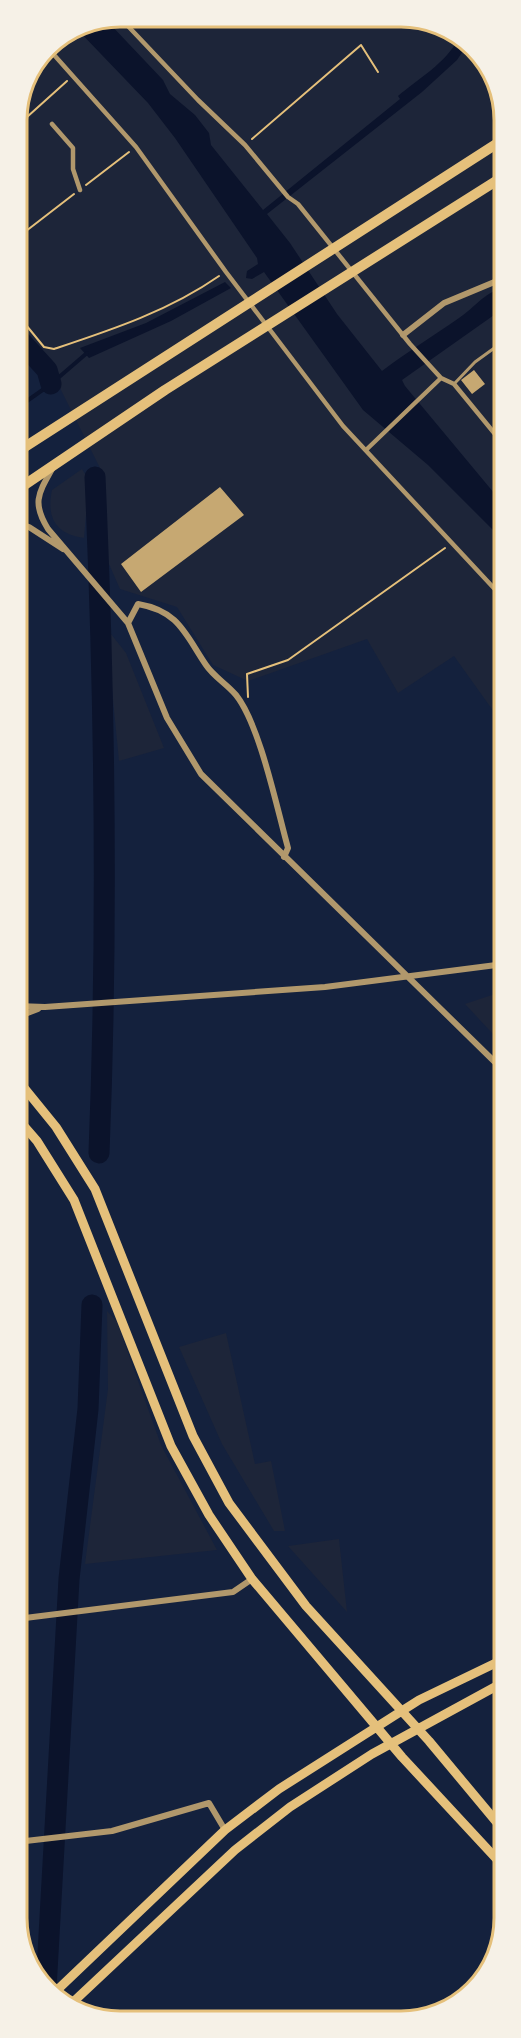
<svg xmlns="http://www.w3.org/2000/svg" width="521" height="2038" font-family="'Fira Sans',sans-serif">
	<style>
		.green { fill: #1d2539 }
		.water { fill: #0b132b }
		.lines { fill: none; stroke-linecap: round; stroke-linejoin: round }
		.stream { stroke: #0b132b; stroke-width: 4 }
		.river { stroke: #0b132b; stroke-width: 21 }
		.building { fill: #c6a872 }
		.path { stroke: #e5c07b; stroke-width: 2 }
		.service { stroke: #b1986c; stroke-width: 3 }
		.pedestrian { stroke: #b1986c; stroke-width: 4.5 }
		.minor { stroke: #b1986c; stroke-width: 6 }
		.secondary { stroke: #e5c07b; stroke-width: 9 }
		.primary { stroke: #e5c07b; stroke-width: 10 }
		.rim { fill: none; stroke: #e5c07b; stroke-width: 3 }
	</style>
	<rect width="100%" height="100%" fill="#14213d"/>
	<!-- green -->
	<path class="green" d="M427,20L478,52L504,107V726L454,656L398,693L367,639L248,681L213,665L177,607L120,589L105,555L103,474L45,358L17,325V114L47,47L81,24Z
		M82,469L89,481L84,538C56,534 46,518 52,490Z
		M111,634L126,653L164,748L119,761L110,669Z
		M504,991V1046L465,1004Z
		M107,1311L117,1322L161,1445L217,1550L85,1564L108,1389Z
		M226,1333L255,1464L271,1461L285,1531H274L222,1444L179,1347Z
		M339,1539L347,1612L288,1546Z"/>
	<!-- water -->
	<path class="water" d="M81,24H110L163,80L170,94L195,115L209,133L211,145L263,210L400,99L398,96C418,79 446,63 458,39L467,45L457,60L422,92L267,214L290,243L337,314L382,371C407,352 433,336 459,318C477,306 481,295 504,287V308L402,380L405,386L504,505V541L428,465L363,410L264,272L252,279L246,278L247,271L258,264L257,258L175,138L148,103L76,28Z
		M225,282L231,288L171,321L89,358L80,348L146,323Z"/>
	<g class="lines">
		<!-- stream -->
		<path class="stream" d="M17,408L51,384L87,353"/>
		<!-- river -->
		<path class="river" d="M17,337L47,370L51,384
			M95,477C105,702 108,928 99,1153
			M46,1989L69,1579L88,1409L92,1305"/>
	</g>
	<!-- building -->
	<path class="building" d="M474,370L485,384L472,394L461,380Z
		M220,487L244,515L141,592L121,564Z"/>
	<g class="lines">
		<!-- path -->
		<path class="path" d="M17,126L67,81
			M252,139L361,45L378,72
			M86,185L129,152
			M17,238L74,194
			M17,314L44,347L54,349C111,330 169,311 219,276
			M248,697L247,674L288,660L445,548"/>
		<!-- service -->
		<path class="service" d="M454,384L475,362L504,341"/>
		<!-- pedestrian -->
		<path class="pedestrian" d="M126,24L198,100L245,145L288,197L298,204L410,344L441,378L454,384L504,445
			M47,47L136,147L226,272L343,426L504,599
			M52,124L73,148V169L80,190
			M366,450L441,378"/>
		<!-- minor -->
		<path class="minor" d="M403,335L444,303L504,278
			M52,469C38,494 32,503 48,529L128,623L167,718L201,774L504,1071
			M17,523L29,527L63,549
			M128,623L138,604C179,611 185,634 206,665C214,677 227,684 236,695C260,725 277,809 288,848L284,857
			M17,1006L45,1007L325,987L504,964
			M17,1017L38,1009
			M17,1619L233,1592L252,1579
			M17,1842L112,1831L209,1803L225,1830"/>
		<!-- secondary -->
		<path class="secondary" d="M17,1079L56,1127L95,1189L193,1436L229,1503L306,1606L429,1741L504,1831
			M17,1118L37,1141L74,1200L171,1446L209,1515L252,1579L402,1757L504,1867
			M53,1994L225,1830L279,1789L419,1700L504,1659
			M71,2004L235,1850L290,1807L372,1754L504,1682"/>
		<!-- primary -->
		<path class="primary" d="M17,452L504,139
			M17,490L165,390L504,176"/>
	</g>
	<!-- crop -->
	<path d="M0 0H521V2038H0ZM120 27H401A93 93 0 0 1 494 120V1918A93 93 0 0 1 401 2011H120A93 93 0 0 1 27 1918V120A93 93 0 0 1 120 27Z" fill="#f6f1e7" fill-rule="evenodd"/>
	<path class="rim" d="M120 27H401A93 93 0 0 1 494 120V1918A93 93 0 0 1 401 2011H120A93 93 0 0 1 27 1918V120A93 93 0 0 1 120 27Z"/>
</svg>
